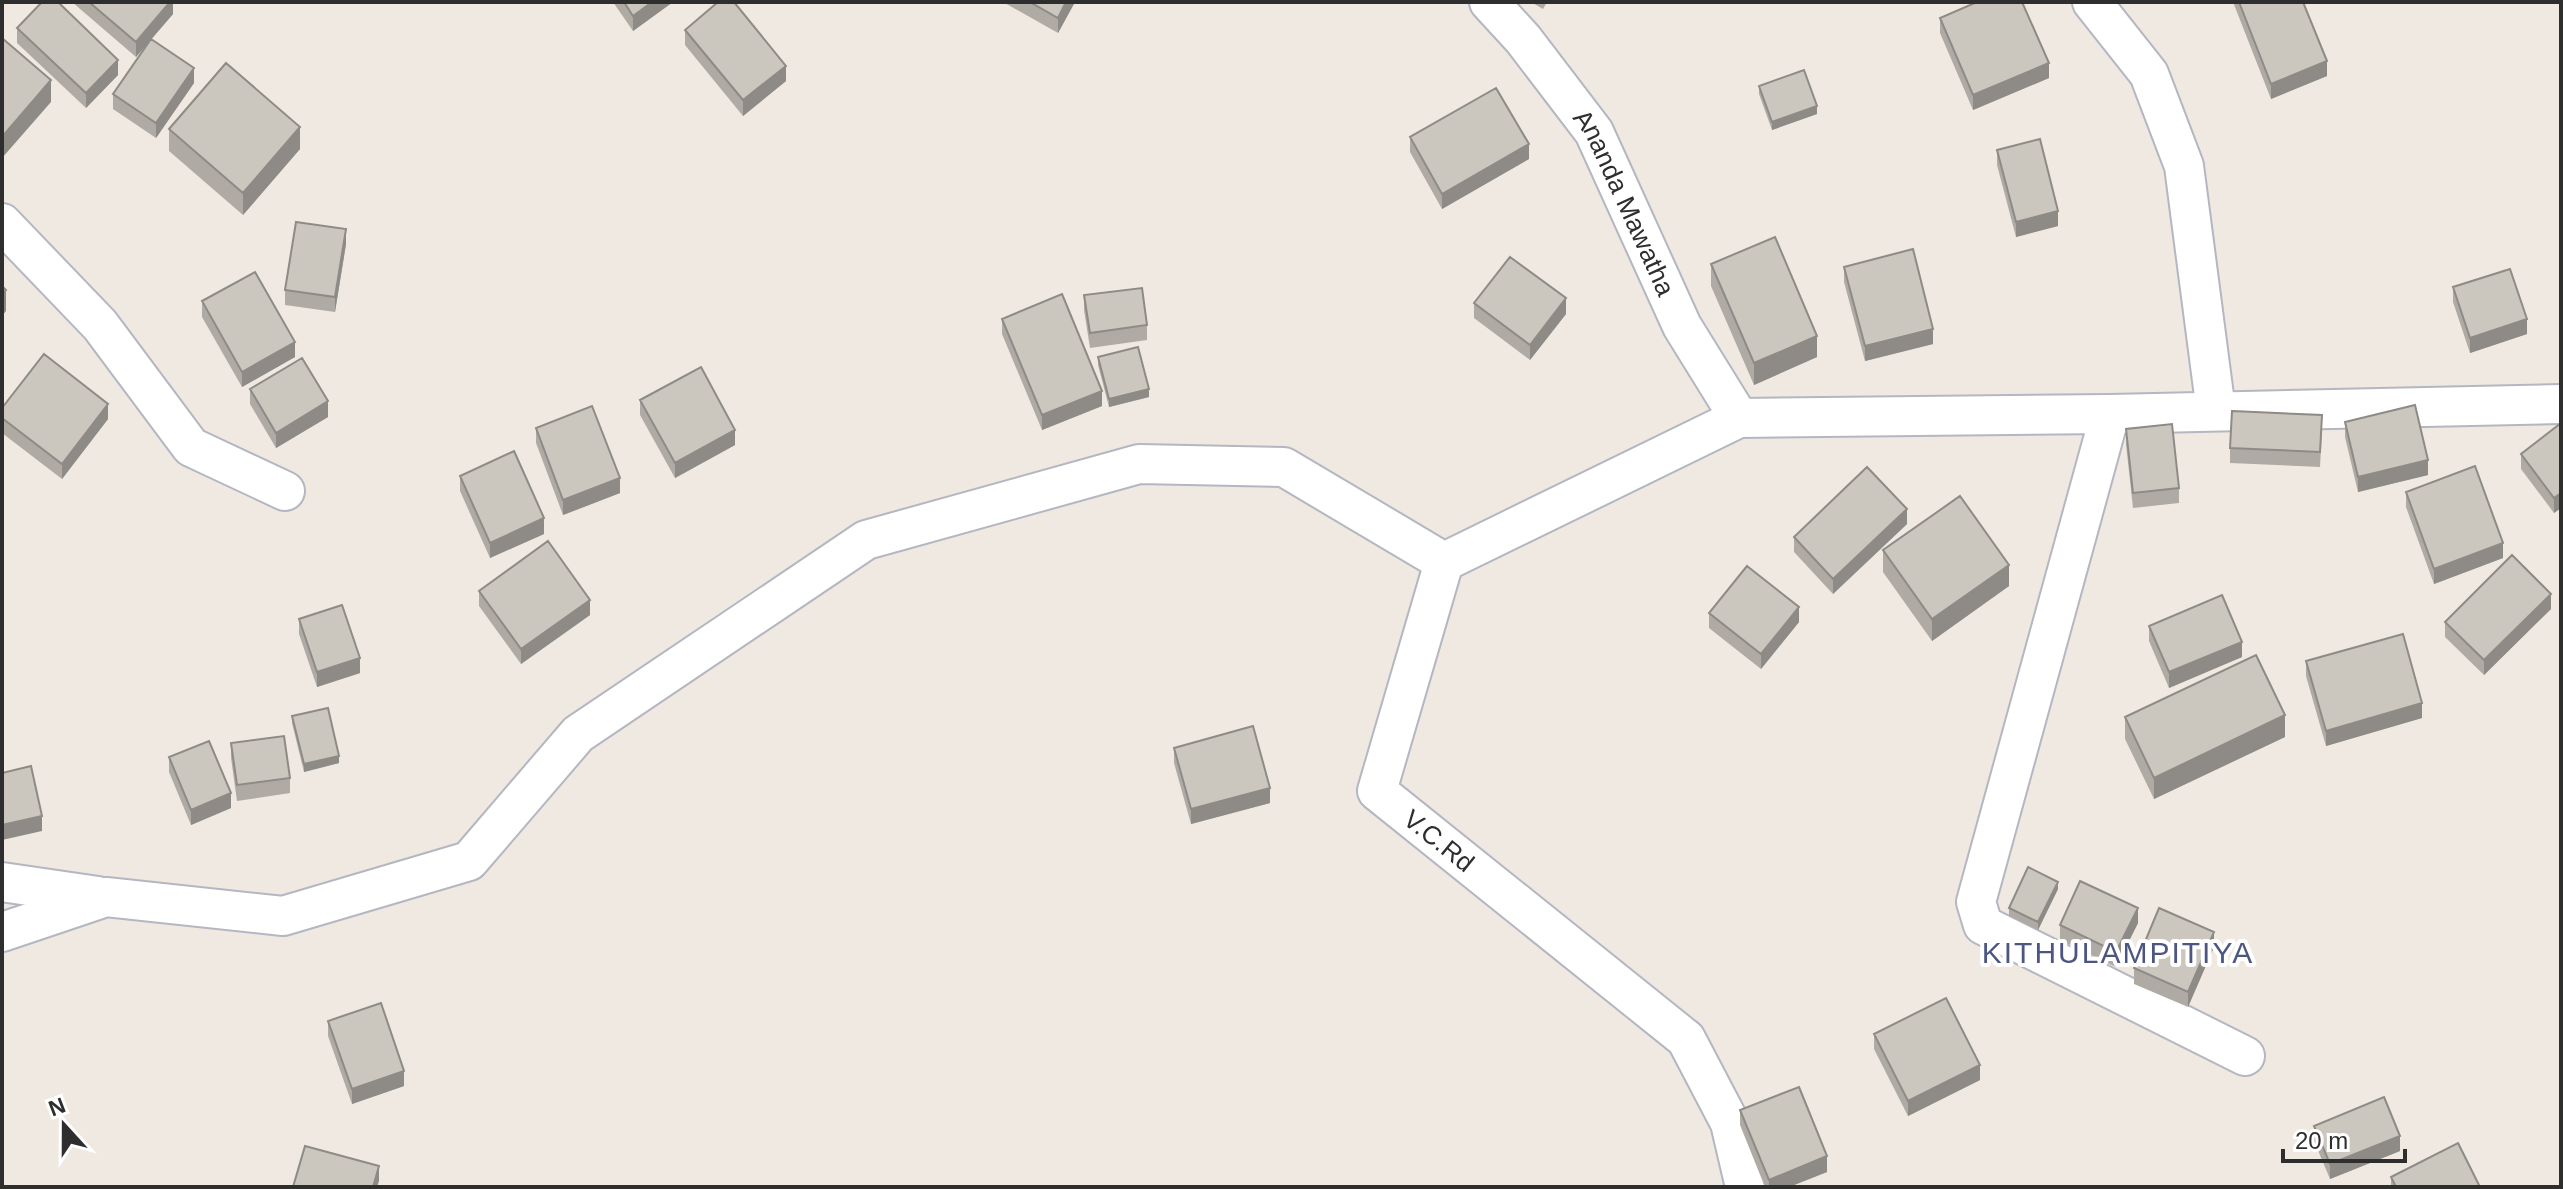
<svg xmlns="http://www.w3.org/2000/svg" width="2563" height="1189" font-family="Helvetica,sans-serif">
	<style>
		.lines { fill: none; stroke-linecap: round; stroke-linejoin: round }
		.street-casing { stroke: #b4b7c1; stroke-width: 42 }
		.street { stroke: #fff; stroke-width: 38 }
		.wall { fill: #afaba4 }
		.shaded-wall { fill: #8e8b86 }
		.building { fill: #cbc7bf; stroke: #8e8b86; stroke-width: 2 }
		.labels { text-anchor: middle; stroke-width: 8; stroke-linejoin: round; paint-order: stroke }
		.street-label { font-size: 26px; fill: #2e2e2e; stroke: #fff }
		.quarter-label { font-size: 30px; letter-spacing: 2px; fill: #4d5680; stroke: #fff }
	</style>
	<rect width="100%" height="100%" fill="#efe9e1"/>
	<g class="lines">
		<!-- street casing -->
		<g class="street-casing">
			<g id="street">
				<path id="s1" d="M1489,2L1523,39L1594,132L1682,326L1739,418"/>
				<path d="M2092,2L2149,74L2184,166L2216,411"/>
				<path d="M2,223L100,325L191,447L285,491"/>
				<path d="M2110,414L1976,902L1983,925L2245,1056"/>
				<path id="s2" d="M1444,562L1377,791L1686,1039L1730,1123L1745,1187"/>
				<path d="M2,882L98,896"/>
				<path d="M2,932L106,897L283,916L469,861L578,734L866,540L1139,464L1284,467L1444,562L1739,418L2110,414L2561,404"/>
			</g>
		</g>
		<!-- street -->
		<use href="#street" class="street"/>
	</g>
	<!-- wall -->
	<path class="wall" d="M72,2H173V14L136,57Z
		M613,2H673L633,31Z
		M1003,2H1075L1058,33Z
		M1531,2H1547L1543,9Z
		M2233,2H2303L2327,76L2271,99Z
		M1940,18L2049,78L1973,110L1940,33Z
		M17,28L118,75L86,108L17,43Z
		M685,30L786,81L743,116L685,45Z
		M194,83L156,138L113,109V94Z
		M1759,86L1817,114L1772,130L1759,94Z
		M169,129L300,149L243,215L169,151Z
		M1410,137L1529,159L1442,209L1410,152Z
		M1997,150L2058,226L2016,237L1997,165Z
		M346,244L335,312L285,305V290Z
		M1711,264L1817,357L1754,385L1711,286Z
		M1844,267L1933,344L1865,361L1844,282Z
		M2453,287L2527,334L2470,353L2453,302Z
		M1084,295L1147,325V340L1090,348L1084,310Z
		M202,301L295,357L242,387L202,317Z
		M1474,303L1566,314L1530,360L1474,318Z
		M1002,319L1102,406L1042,430L1002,334Z
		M1098,357L1149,397L1109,407L1098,365Z
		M250,389L328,417L276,448L250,404Z
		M640,400L735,445L675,478L640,415Z
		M2,408L108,419L62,479L2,433Z
		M2345,422L2428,475L2358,492L2345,437Z
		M2561,423V508L2554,513L2521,469V454Z
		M536,428L620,493L563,515L536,443Z
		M2126,429L2179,488V503L2133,508L2126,444Z
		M2322,430L2320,467L2230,463V448Z
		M460,476L544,534L490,558L460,491Z
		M2406,492L2503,558L2434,584L2406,507Z
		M1907,524L1833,594L1794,552V537Z
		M1883,550L2009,586L1932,641L1883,572Z
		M479,591L590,615L521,664L479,606Z
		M2551,609L2484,675L2445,637V622Z
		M1709,613L1799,622L1761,669L1709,628Z
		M299,619L360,673L317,687L299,634Z
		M2149,626L2242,657L2169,688L2149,641Z
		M2306,661L2422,718L2326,746L2306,676Z
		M292,716L339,763L304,772L292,723Z
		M2125,717L2285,737L2154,799L2125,739Z
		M231,743L290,778V793L237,801L231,758Z
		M1174,748L1270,803L1191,824L1174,763Z
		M169,757L231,808L191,825L169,772Z
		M2058,889L2038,930L2009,916V908Z
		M2138,923L2116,967L2060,940V925Z
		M2214,947L2188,1007L2134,984V968Z
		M328,1021L404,1086L352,1104L328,1036Z
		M1874,1034L1980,1080L1908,1116L1874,1049Z
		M1740,1110L1827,1172L1789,1187H1765L1740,1125Z
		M2314,1126L2400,1151L2330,1179L2314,1141Z
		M2391,1177L2480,1187H2391Z"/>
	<!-- shaded-wall -->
	<path class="shaded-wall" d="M170,2H173V14L136,57V42Z
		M652,2H673L633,31V16Z
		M1066,2H1075L1058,33V18Z
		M118,60V75L86,108V93Z
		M2327,61V76L2271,99V84Z
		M2049,63V78L1973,110V95Z
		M786,66V81L743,116V100Z
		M194,68V83L156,138V123Z
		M51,80V102L2,158V137Z
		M1817,106V114L1772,130V122Z
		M300,127V149L243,215V193Z
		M1529,144V159L1442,209V194Z
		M2058,211V226L2016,237V222Z
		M346,229V244L335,312V297Z
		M6,290V311L2,316V295Z
		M1566,298V314L1530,360V345Z
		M2527,319V334L2470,353V338Z
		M1933,329V344L1865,361V346Z
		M1817,336V357L1754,385V363Z
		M295,342V357L242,387V372Z
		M1149,389V397L1109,407V399Z
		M1102,391V406L1042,430V415Z
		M328,401V417L276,448V433Z
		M108,404V419L62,479V464Z
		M735,430V445L675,478V463Z
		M2428,460V475L2358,492V477Z
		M620,478V493L563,515V500Z
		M2561,493V508L2554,513V498Z
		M1907,509V524L1833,594V579Z
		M544,518V534L490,558V543Z
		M2503,543V558L2434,584V569Z
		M2009,565V586L1932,641V619Z
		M2551,594V609L2484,675V660Z
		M590,600V615L521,664V649Z
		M1799,607V622L1761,669V654Z
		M2242,642V657L2169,688V672Z
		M360,658V673L317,687V672Z
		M2422,703V718L2326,746V731Z
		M2285,715V737L2154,799V778Z
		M339,756V763L304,772V764Z
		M1270,788V803L1191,824V809Z
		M231,793V808L191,825V810Z
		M42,816V831L2,840V825Z
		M2058,882V889L2038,930V922Z
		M2138,908V923L2116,967V952Z
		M2214,932V947L2188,1007V992Z
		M1980,1065V1080L1908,1116V1101Z
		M404,1071V1086L352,1104V1089Z
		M2400,1136V1151L2330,1179V1164Z
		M1827,1156V1172L1789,1187H1769V1180Z
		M379,1166V1181L377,1187H373Z"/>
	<!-- building -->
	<path class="building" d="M42,2H58L118,60L86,93L17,28Z
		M89,2H170L136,42Z
		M624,2H652L633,16Z
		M718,2H734L786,66L743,100L685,30Z
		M1030,2H1066L1058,18Z
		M1977,2H2022L2049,63L1973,95L1940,18Z
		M2239,2H2303L2327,61L2271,84Z
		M2,38L51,80L2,137Z
		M151,39L194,68L156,123L113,94Z
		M226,63L300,127L243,193L169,129Z
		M1804,70L1817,106L1772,122L1759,86Z
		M1496,88L1529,144L1442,194L1410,137Z
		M2040,139L2058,211L2016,222L1997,150Z
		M296,222L346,229L335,297L285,290Z
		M1775,237L1817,336L1754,363L1711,264Z
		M1913,249L1933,329L1865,346L1844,267Z
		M1510,257L1566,298L1530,345L1474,303Z
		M2510,269L2527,319L2470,338L2453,287Z
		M255,272L295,342L242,372L202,301Z
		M2,286L6,290L2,295Z
		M1142,288L1147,325L1090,333L1084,295Z
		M1062,294L1102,391L1042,415L1002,319Z
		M1138,347L1149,389L1109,399L1098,357Z
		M44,354L108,404L62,464L2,418V408Z
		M302,358L328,401L276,433L250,389Z
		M701,367L735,430L675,463L640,400Z
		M2415,405L2428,460L2358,477L2345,422Z
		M592,406L620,478L563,500L536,428Z
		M2232,411L2322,415L2320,452L2230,448Z
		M2561,423V493L2554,498L2521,454Z
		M2172,424L2179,488L2133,493L2126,429Z
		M514,451L544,518L490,543L460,476Z
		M2475,466L2503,543L2434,569L2406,492Z
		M1867,467L1907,509L1833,579L1794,537Z
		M1960,496L2009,565L1932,619L1883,550Z
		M548,541L590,600L521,649L479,591Z
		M2512,555L2551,594L2484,660L2445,622Z
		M1747,566L1799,607L1761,654L1709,613Z
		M2222,595L2242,642L2169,672L2149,626Z
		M342,605L360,658L317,672L299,619Z
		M2403,634L2422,703L2326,731L2306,661Z
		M2256,655L2285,715L2154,778L2125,717Z
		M328,708L339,756L304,764L292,716Z
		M1253,726L1270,788L1191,809L1174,748Z
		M284,736L290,778L237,785L231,743Z
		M209,741L231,793L191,810L169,757Z
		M31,766L42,816L2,825V773Z
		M2028,867L2058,882L2038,922L2009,908Z
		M2080,881L2138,908L2116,952L2060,925Z
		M2159,908L2214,932L2188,992L2134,968Z
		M1946,998L1980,1065L1908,1101L1874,1034Z
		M381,1003L404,1071L352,1089L328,1021Z
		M1799,1087L1827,1156L1769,1180L1740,1110Z
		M2384,1097L2400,1136L2330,1164L2314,1126Z
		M2458,1143L2480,1187H2396L2391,1177Z
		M305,1146L379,1166L373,1187H293Z"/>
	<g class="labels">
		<!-- street labels -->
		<g class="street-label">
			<text dy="9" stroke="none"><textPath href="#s1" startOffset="244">Ananda Mawatha</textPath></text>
			<text dy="9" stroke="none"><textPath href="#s2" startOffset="318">V.C.Rd</textPath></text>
		</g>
		<!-- quarter labels -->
		<g class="quarter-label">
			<text x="2118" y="963">KITHULAMPITIYA</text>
		</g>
	</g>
	<!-- border -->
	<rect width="2563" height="1189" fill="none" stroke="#2e2e2e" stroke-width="8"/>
	<!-- north arrow -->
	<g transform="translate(64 1125) rotate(339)" stroke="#ffffff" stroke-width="6" paint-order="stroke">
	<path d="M0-6L14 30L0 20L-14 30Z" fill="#2e2e2e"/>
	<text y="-12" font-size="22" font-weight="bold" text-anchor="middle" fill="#2e2e2e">N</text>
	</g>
	<!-- scale -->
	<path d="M2283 1149v12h122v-12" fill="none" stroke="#2e2e2e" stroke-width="4"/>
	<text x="2295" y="1149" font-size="24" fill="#2e2e2e" stroke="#ffffff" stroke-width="6" paint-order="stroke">20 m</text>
</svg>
